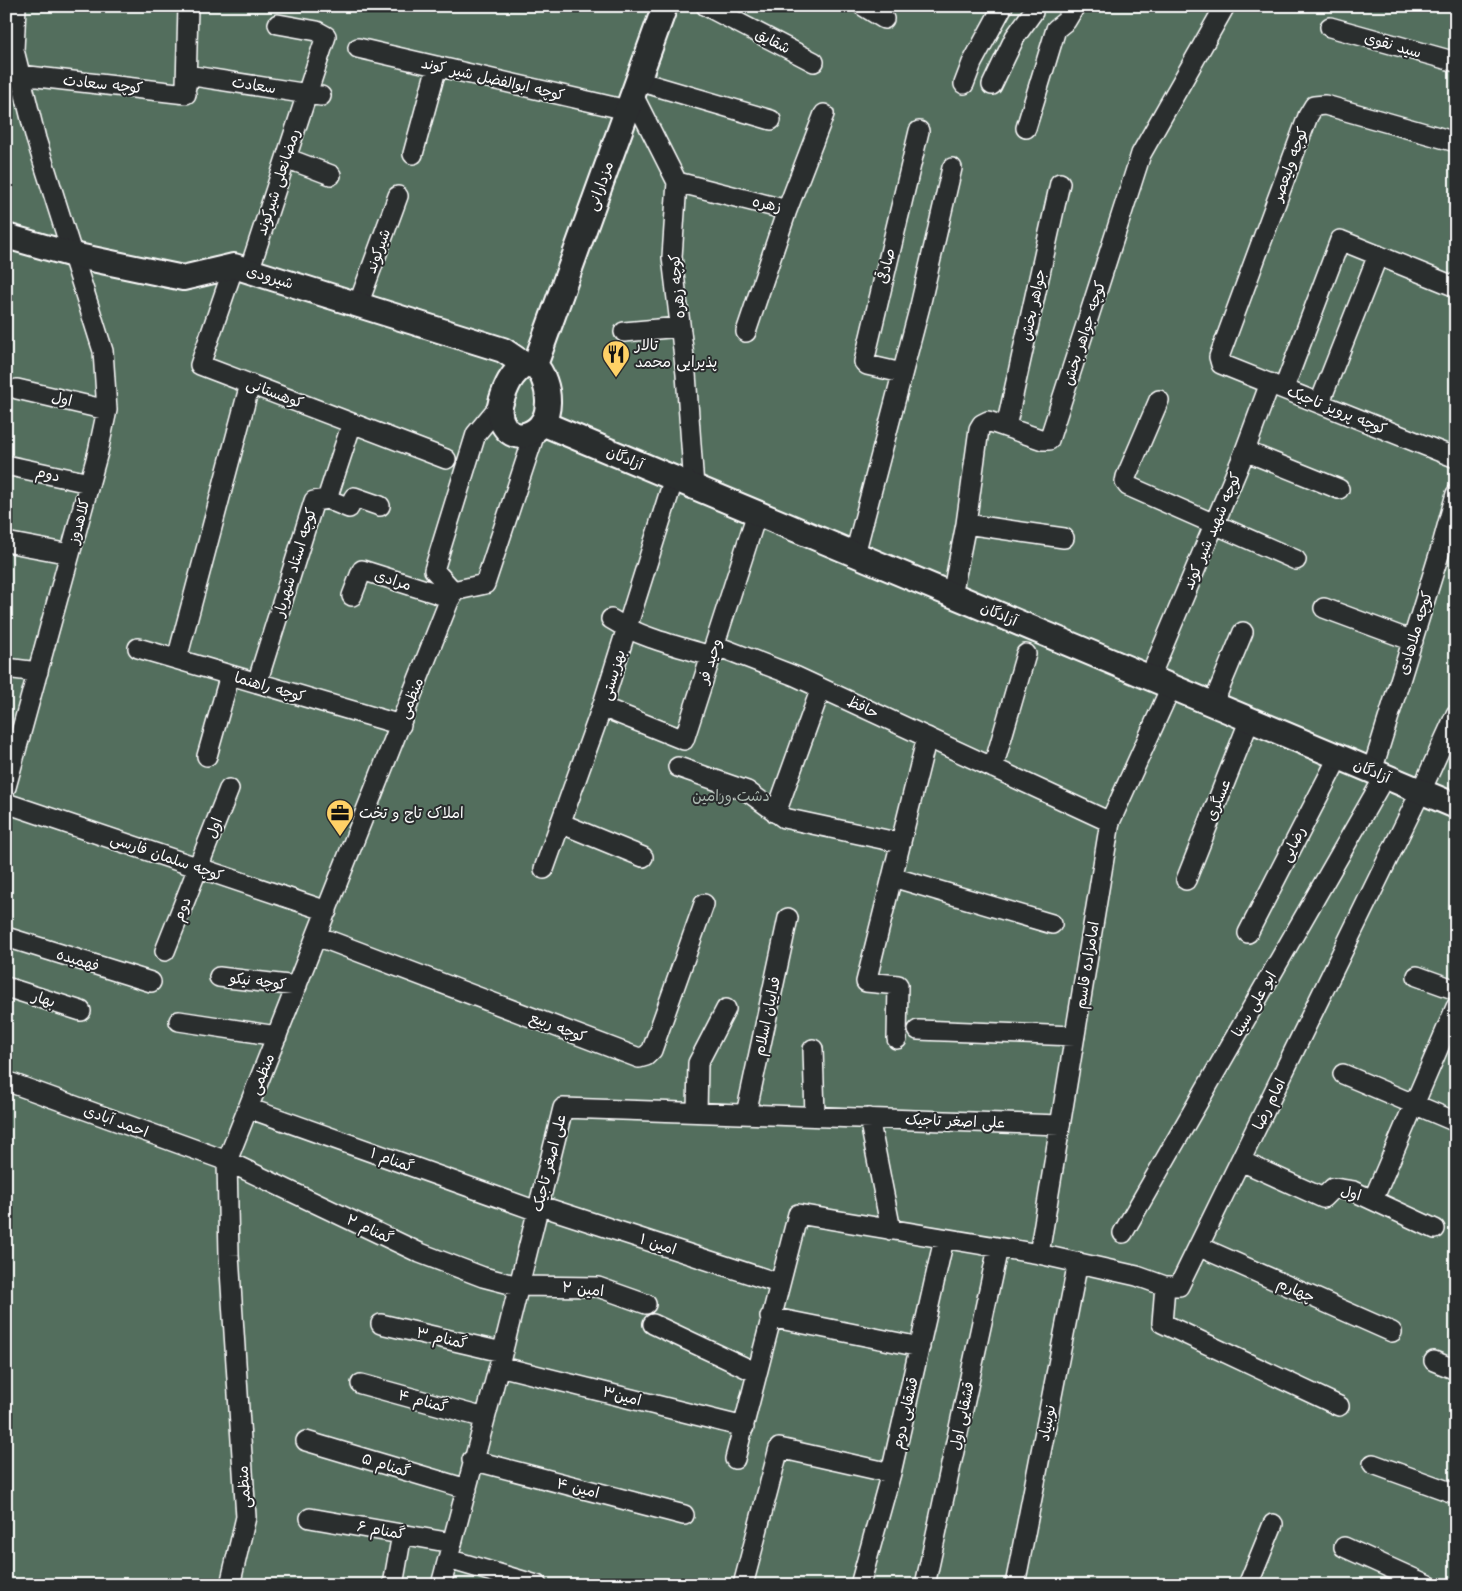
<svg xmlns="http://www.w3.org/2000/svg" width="1462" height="1591" font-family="'Comic Neue','Playpen Sans Arabic',sans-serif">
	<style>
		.green { fill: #536e5d; stroke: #a9b6ae }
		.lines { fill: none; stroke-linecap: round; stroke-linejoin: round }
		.minor-casing { stroke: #fff; stroke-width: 22 }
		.major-casing { stroke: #fff; stroke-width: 28 }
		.minor { stroke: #2a2d2e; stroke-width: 19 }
		.major { stroke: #2a2d2e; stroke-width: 24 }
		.labels { text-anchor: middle; stroke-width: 4; stroke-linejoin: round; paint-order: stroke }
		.street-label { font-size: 15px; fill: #fff; stroke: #2a2d2e }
		.poi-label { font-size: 15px; fill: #fff; stroke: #2a2d2e; text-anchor: start }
		.park-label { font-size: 15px; fill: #a9b6ae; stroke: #2a2d2e }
	</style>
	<rect width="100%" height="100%" fill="#37363a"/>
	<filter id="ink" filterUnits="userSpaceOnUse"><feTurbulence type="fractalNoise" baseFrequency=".02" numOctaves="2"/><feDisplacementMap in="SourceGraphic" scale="10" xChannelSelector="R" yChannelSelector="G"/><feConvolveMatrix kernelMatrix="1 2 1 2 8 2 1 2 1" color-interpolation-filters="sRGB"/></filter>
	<g filter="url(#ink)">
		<!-- green -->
		<path class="green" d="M6,6H1456V1585H6Z"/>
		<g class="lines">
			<!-- minor casing -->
			<g class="minor-casing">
				<path id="minor" d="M706,6L814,62
					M863,6L884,19
					M1330,27L1456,62
					M358,48L627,110
					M20,75L186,94
					M187,75L321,96
					M638,81L771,120
					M964,84L972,63L1003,6
					M992,85L1015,37L1033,12
					M186,87L188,6
					M633,95L677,182L672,257L686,374L694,487
					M1026,128L1056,29L1066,21L1075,6
					M1456,142L1325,105L1314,106L1308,116L1219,357L1221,364L1456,458
					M413,154L437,66
					M286,158L331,175
					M677,182L787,210L824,114
					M234,266L200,365L446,459
					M249,271L326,36L317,31L278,24
					M358,305L398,196
					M624,332L680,327
					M746,332L787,210
					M902,373L867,365L864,362L919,131
					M1284,388L1340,240L1456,287
					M17,389L107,410
					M1159,400L1126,477L1125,482L1128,486L1296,560
					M1320,402L1378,255
					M500,405L476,434L434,570L453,591L485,584L537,427
					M1006,427L1060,183
					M1245,451L1339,489
					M6,465L89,483
					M327,499L352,423
					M966,524L1064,538
					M6,542L70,554
					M855,554L920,306L952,168
					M952,595L966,524L979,429L982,424L988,421L1043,440H1049L1141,154L1225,6
					M352,596L362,570L451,598
					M1324,608L1413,641
					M611,619C641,638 677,646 711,656L722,648L795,676L1110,822
					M138,648L401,725
					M177,659L250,384
					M6,668L38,672
					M1150,677L1243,456L1270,383
					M257,683L314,501L327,499L349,508L354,497L380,506
					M1213,704L1243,632
					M602,707L684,740L757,513
					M207,756L230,675
					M678,767L747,791L784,818L901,843
					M993,768L1026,654
					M1372,771L1442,545L1456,494
					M6,787L98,452L107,410L103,351L36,139L14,50L16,6
					M6,803L327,911
					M776,813L821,688
					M560,823L643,857
					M544,869L602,707L674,478
					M892,877L1052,924
					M1186,880L1250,719
					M1248,933L1339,756
					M317,936L639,1058L646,1056L652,1050L704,904
					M6,937L151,982
					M165,951L229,789
					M1417,976L1456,990
					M219,977L297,986
					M6,987L81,1011
					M179,1021L277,1036
					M918,1030L1075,1036
					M897,1039L898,985L866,982L927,737
					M813,1049L815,1116
					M1343,1074L1456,1122
					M6,1081L227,1161L420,1253L483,1277L518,1286L598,1287L646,1304
					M248,1108L537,1211
					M697,1112L698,1063L726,1009
					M746,1114L788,918
					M869,1118L891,1230
					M1241,1161L1323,1198L1333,1188L1353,1191L1435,1229
					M1373,1200L1456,1007
					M538,1205L778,1283
					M1123,1233L1385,776
					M1200,1247L1392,1332
					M1039,1254L1110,822L1171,687
					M1165,1286L1162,1323L1339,1406
					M770,1317L920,1347
					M381,1324L502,1352
					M653,1324L757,1373
					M1434,1361L1456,1370
					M499,1366L744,1427
					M361,1384L485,1418
					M306,1441L467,1489
					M735,1459L798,1214L1039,1254L1137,1276L1165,1286H1179L1421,791L1456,714
					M472,1460L684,1515
					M1373,1464L1456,1494
					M310,1518L452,1543
					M1344,1547L1428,1585
					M448,1559L537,1585
					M230,1585L246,1517L229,1255L227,1161L453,591
					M393,1585L402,1534
					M441,1585L499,1366L563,1108L1060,1125
					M743,1585L779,1448L891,1473
					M860,1585L891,1473L944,1239
					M925,1585L998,1248
					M1015,1585L1078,1262
					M1248,1585L1273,1524"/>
			</g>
			<!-- major casing -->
			<g class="major-casing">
				<path id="major" d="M6,236L73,255L183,278L234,266L503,350L525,365
					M525,365H535C551,382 556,424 528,434C507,442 496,418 501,402C506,386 511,374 525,365Z
					M535,365L665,6
					M542,423L1456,806"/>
			</g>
			<!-- minor -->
			<use href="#minor" class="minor"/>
			<!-- major -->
			<use href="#major" class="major"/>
		</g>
	</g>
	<!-- icons -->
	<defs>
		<g id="restaurant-pin" transform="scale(1.4375)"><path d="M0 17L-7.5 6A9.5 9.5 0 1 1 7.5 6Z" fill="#ffd166" stroke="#2a2d2e"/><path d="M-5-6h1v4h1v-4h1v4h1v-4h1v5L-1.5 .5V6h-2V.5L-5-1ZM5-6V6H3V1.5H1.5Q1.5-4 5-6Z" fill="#111"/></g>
		<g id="office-pin" transform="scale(1.4375)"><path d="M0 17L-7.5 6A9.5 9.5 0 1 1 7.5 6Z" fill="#ffd166" stroke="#2a2d2e"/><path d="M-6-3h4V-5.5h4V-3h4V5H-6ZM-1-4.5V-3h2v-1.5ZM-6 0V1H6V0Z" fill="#111"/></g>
	</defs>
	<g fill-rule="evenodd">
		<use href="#restaurant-pin" x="616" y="354"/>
		<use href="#office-pin" x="340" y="813"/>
	</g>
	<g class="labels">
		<!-- street labels -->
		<g class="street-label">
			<text transform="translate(773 41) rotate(27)" y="5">شقایق</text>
			<text transform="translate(1393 45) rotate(16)" y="5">سید نقوی</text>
			<text transform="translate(493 79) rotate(13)" y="5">کوچه ابوالفضل شیر کوند</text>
			<text transform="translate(103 84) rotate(6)" y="5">کوچه سعادت</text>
			<text transform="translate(254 85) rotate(9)" y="5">سعادت</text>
			<text transform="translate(1290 164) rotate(-70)" y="5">کوچه ولیعصر</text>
			<text transform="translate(278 182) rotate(-72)" y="5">رمضانعلی شیرکوند</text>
			<text transform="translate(600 186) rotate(-70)" y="5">مزدارانی</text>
			<text transform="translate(767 204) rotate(12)" y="5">زهره</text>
			<text transform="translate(378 251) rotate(-70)" y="5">شیرکوند</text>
			<text transform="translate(886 266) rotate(-76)" y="5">صادقی</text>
			<text transform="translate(270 277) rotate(17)" y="5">شیرودی</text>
			<text transform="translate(677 286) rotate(-95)" y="5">کوچه زهره</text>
			<text transform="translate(1033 305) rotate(-78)" y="5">جواهر بخش</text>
			<text transform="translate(1084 333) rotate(-72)" y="5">کوچه جواهر بخش</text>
			<text transform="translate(275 393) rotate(21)" y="5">کوهستانی</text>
			<text transform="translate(62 399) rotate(13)" y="5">اول</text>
			<text transform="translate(1337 410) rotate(22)" y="5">کوچه پرویز تاجیک</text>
			<text transform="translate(625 458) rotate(23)" y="5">آزادگان</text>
			<text transform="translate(48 474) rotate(12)" y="5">دوم</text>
			<text transform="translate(79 521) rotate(-75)" y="5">کلاهدوز</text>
			<text transform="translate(1212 531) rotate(-67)" y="5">کوچه شهید شیر کوند</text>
			<text transform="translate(295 562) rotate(-73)" y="5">کوچه استاد شهریار</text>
			<text transform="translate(393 580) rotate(18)" y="5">مرادی</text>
			<text transform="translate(999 614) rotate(23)" y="5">آزادگان</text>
			<text transform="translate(1415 633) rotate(-73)" y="5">کوچه ملاهادی</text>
			<text transform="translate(710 661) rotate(-72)" y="5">وحید فر</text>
			<text transform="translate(613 675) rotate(-73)" y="5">بهزیستی</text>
			<text transform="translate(270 687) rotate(16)" y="5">کوچه راهنما</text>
			<text transform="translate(411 698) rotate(-68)" y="5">منظمی</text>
			<text transform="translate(863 707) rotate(25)" y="5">حافظ</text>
			<text transform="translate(1372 771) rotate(23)" y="5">آزادگان</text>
			<text transform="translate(1218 800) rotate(-68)" y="5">عسگری</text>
			<text transform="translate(214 828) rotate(-69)" y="5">اول</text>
			<text transform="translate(1293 844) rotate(-63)" y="5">رضایی</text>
			<text transform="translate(167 857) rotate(19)" y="5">کوچه سلمان فارسی</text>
			<text transform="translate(182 909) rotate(-68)" y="5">دوم</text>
			<text transform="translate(78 960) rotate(17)" y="5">فهمیده</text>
			<text transform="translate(1087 965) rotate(-81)" y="5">امامزاده قاسم</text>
			<text transform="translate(258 981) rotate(7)" y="5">کوچه نیکو</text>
			<text transform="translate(44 999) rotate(18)" y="5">بهار</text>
			<text transform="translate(1254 1004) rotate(-60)" y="5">ابو علی سینا</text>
			<text transform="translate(767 1016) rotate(-78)" y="5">فداییان اسلام</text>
			<text transform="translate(558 1027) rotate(21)" y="5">کوچه ربیع</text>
			<text transform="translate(262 1074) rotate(-68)" y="5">منظمی</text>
			<text transform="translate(1269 1104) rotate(-64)" y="5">امام رضا</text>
			<text transform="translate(116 1121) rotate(20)" y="5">احمد آبادی</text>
			<text transform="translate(955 1121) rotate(2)" y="5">علی اصغر تاجیک</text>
			<text transform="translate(392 1160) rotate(20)" y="5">گمنام ۱</text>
			<text transform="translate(549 1163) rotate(-76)" y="5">علی اصغر تاجیک</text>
			<text transform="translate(1351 1193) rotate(16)" y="5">اول</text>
			<text transform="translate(370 1229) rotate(25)" y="5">گمنام ۲</text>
			<text transform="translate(658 1244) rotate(18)" y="5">امین ۱</text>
			<text transform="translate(583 1289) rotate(6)" y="5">امین ۲</text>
			<text transform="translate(1296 1290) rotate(24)" y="5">چهارم</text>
			<text transform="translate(442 1338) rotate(13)" y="5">گمنام ۳</text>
			<text transform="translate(622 1396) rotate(14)" y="5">امین۳</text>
			<text transform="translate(423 1401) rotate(15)" y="5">گمنام ۴</text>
			<text transform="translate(905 1413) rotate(-77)" y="5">قشقایی دوم</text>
			<text transform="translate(962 1416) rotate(-78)" y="5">قشقایی اول</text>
			<text transform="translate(1047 1423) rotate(-79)" y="5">نوبنیاد</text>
			<text transform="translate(386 1465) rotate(17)" y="5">گمنام ۵</text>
			<text transform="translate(244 1487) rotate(-94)" y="5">منظمی</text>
			<text transform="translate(578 1488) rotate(14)" y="5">امین ۴</text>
			<text transform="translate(381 1530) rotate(10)" y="5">گمنام ۶</text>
		</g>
		<!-- poi labels -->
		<g class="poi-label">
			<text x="635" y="350">تالار<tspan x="635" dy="17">پذیرایی محمد</tspan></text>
			<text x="359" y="818">املاک تاج و تخت</text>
		</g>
		<!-- park labels -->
		<g class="park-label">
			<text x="731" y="801">دشت ورامین</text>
		</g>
	</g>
	<!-- margin -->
	<rect width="1462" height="1591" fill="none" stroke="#2a2d2e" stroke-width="25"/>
	<rect x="12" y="12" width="1437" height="1566" fill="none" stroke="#fff" stroke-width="2" filter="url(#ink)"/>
</svg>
